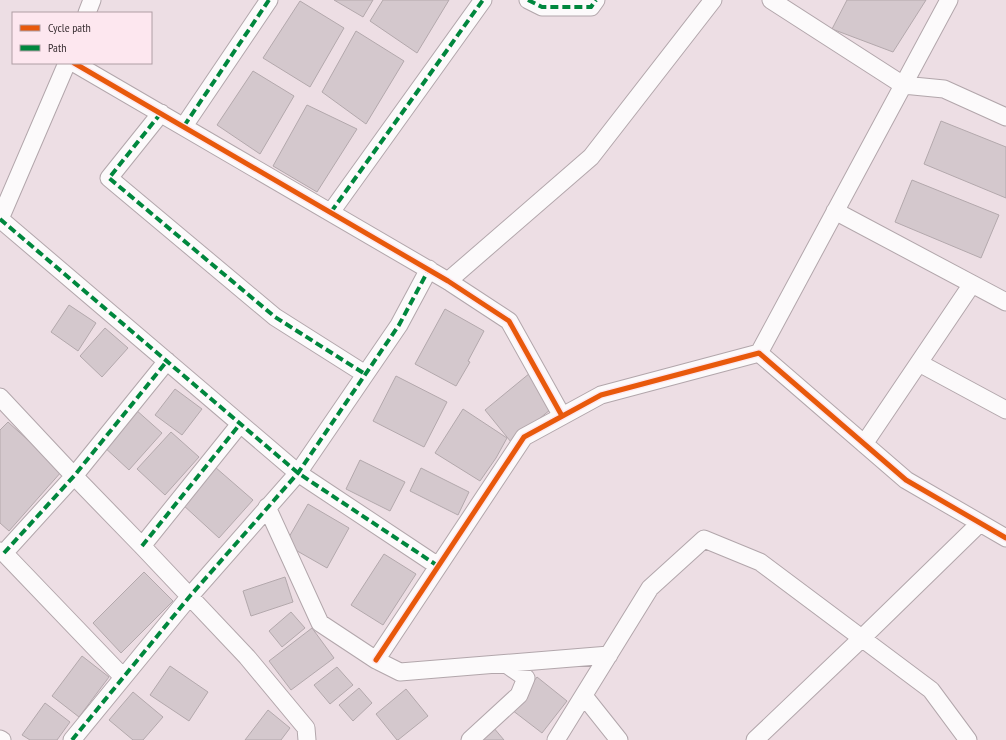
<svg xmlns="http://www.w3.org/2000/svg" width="1006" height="740" font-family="'PT Sans Narrow',sans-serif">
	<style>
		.building { fill: #d4c8cd; stroke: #b3a8ac }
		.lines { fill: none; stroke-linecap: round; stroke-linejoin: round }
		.minor-casing { stroke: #b2a6ab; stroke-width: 19 }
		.minor { stroke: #fcfafb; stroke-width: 17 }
		.quiet { stroke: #00873e; stroke-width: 4; stroke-dasharray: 8 4; stroke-linecap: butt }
		.cycleway-casing { stroke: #fde7ef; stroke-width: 8 }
		.cycleway { stroke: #e8590c; stroke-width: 5 }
	</style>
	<rect width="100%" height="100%" fill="#eddee4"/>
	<!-- building -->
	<path class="building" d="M334,0H373L363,17Z
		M383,0H449L417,53L370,21Z
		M847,0H926L893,52L832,29Z
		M300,1L344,28L310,87L263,58Z
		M356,31L404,61L366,124L322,92Z
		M253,71L294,96L260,154L217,125Z
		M307,105L357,129L317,192L273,166Z
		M941,121L1006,147V198L924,164Z
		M912,180L999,215L981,258L895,222Z
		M69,305L96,323L78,351L51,332Z
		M445,309L484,331L468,361L470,362L456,386L415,364Z
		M105,328L128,348L102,377L80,356Z
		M530,373L556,405L511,442L485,410Z
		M396,376L447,402L424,447L373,421Z
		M175,389L202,409L182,435L155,415Z
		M135,409L162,433L129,470L102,445Z
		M463,409L507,438L496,458L480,481L435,453Z
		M8,422L62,471L9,531L0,523V430Z
		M171,432L199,457L165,495L137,469Z
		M360,460L405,482L390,511L346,489Z
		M215,467L253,500L219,538L182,504Z
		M421,468L469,492L458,515L410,491Z
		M308,504L349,528L327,568L285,544Z
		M384,554L416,574L383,625L351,605Z
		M144,572L173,601L121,653L93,623Z
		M285,577L293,602L251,616L243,591Z
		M291,612L305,628L282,647L269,631Z
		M312,628L334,658L291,690L269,661Z
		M82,656L109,677L79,717L52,696Z
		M170,666L208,692L189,721L150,695Z
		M337,667L353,685L330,704L314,685Z
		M537,677L567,701L542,733L512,710Z
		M359,688L372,703L353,721L339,705Z
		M406,689L428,716L398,740H397L376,714Z
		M133,692L163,717L143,740H133L109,720Z
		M45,703L70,722L57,740H30L22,735Z
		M268,710L290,728L281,740H245Z
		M493,727L504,740H477Z"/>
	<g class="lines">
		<!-- minor casing -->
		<g class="minor-casing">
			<path id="minor" d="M528,0L542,7H591L596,0
				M771,0L903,85L944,89L1006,117
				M87,13L92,0
				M74,63L448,281L509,321L562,416
				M161,113L109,178L275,317L365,374
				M184,126L269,0
				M835,211L1006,302
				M331,212L483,0
				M0,219L298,473L438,566
				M0,219L67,63
				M448,281L591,157L713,0
				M759,353L949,0
				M919,363L1006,410
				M0,397L74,476L142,546L247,657L306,728L307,740
				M864,444L972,284
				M267,507L320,623L376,660L400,672L609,655
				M142,546L240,424
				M0,551L4,553L123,677
				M4,553L74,476L167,361
				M376,660L524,437L601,395L759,353L906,480L1006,538
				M584,696L619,740
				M0,739L2,740
				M72,740L190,596L298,473L399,325L429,269
				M470,740L519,695L526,678L506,664
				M556,740L650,588L704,539L760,562L931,690L968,740
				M755,740L862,638L980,523"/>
		</g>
		<!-- minor -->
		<use href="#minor" class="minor"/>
		<!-- quiet -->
		<path class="quiet" d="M528,0L542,7H591L596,0
			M161,113L109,178L275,317L365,374
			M184,126L269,0
			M331,212L483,0
			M0,219L298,473L438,566
			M142,546L240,424
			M4,553L74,476L167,361
			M72,740L190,596L298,473L399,325L429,269"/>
		<!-- cycleway casing -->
		<g class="cycleway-casing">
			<path id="cycleway" d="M74,63L448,281L509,321L562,416
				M376,660L524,437L601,395L759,353L906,480L1006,538"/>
		</g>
		<!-- cycleway -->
		<use href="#cycleway" class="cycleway"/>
	</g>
	<!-- legend -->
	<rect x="12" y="12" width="140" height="52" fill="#fde7ef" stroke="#af9ea4"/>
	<rect x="20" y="25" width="20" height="6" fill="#e8590c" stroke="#af9ea4"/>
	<text x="48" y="32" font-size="12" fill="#3a3034">Cycle path</text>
	<rect x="20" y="45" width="20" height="6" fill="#00873e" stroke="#af9ea4"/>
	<text x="48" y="52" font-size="12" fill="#3a3034">Path</text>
</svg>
